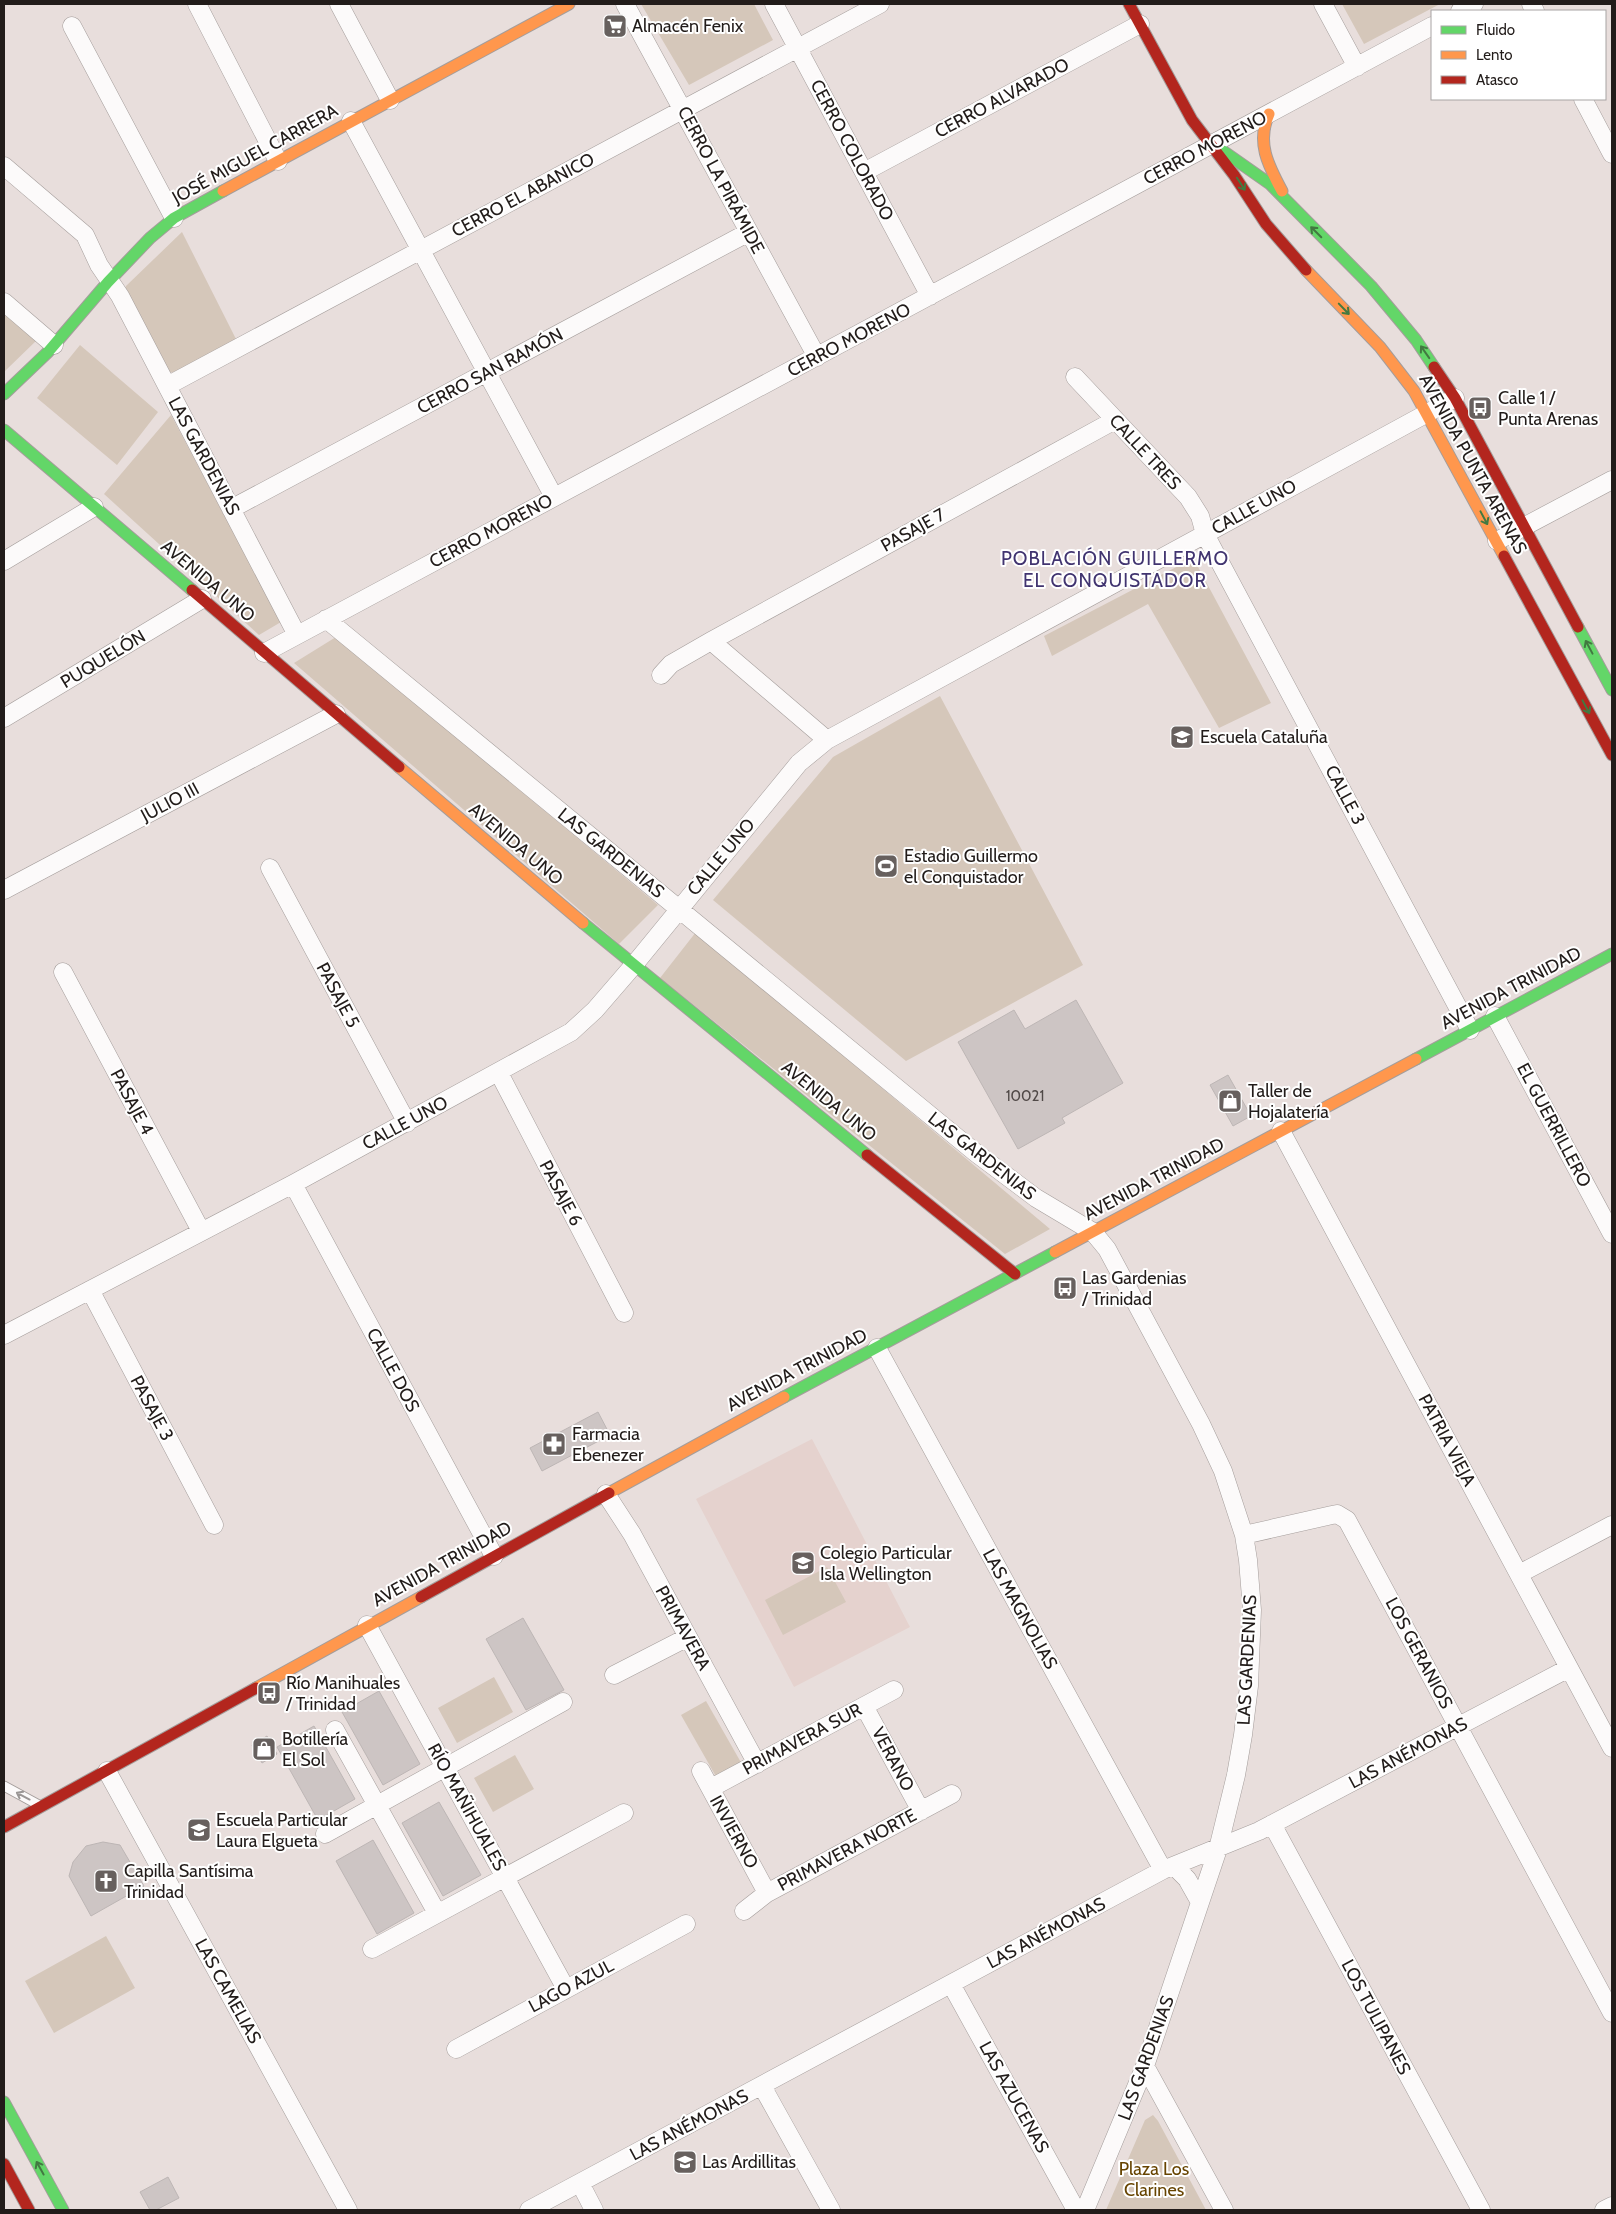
<svg xmlns="http://www.w3.org/2000/svg" width="1616" height="2214" font-family="Cabin,sans-serif">
	<style>
		.built { fill: #e5d2ce }
		.green { fill: #d5c7ba }
		.building { fill: #cdc5c4; stroke: #bdb6b5 }
		.lines { fill: none; stroke-linecap: round; stroke-linejoin: round }
		.lane-casing { stroke: #a49d9b; stroke-width: 11 }
		.street-casing { stroke: #a49d9b; stroke-width: 19 }
		.fast-casing { stroke: #a49d9b; stroke-width: 13 }
		.slow-casing { stroke: #a49d9b; stroke-width: 13 }
		.jam-casing { stroke: #a49d9b; stroke-width: 13 }
		.lane { stroke: #fcfafa; stroke-width: 9 }
		.street { stroke: #fcfafa; stroke-width: 18 }
		.fast { stroke: #63d668; stroke-width: 11 }
		.slow { stroke: #ff974d; stroke-width: 11 }
		.jam { stroke: #b3261e; stroke-width: 11 }
		.oneway { stroke: #427941 }
		.oneway2 { stroke: #9a9695 }
		.labels { text-anchor: middle; stroke-width: 4; stroke-linejoin: round; paint-order: stroke }
		.number-label { font-size: 15px; fill: #504947 }
		.poi-label { font-size: 18px; fill: #221c1a; stroke: #fff; text-anchor: start }
		.street-label { font-size: 18px; fill: #221c1a; stroke: #fff }
		.park-label { font-size: 18px; fill: #674400; stroke: #fff }
		.neighbourhood-label { font-size: 19px; letter-spacing: 1px; fill: #413470; stroke: #fff }
	</style>
	<rect width="100%" height="100%" fill="#e8dedc"/>
	<!-- built -->
	<path class="built" d="M812,1439L910,1627L794,1687L696,1499Z"/>
	<!-- green -->
	<path class="green" d="M641,4H754L773,40L689,85Z
		M1342,4H1440L1364,44Z
		M182,232L237,341L176,373L168,372L125,292L126,286Z
		M4,309L38,339L4,372Z
		M80,345L158,412L117,465L37,398Z
		M171,415L281,622L259,635L104,494Z
		M1184,563L1197,565L1271,703L1219,728L1148,604L1052,656L1044,636Z
		M336,637L658,905L619,944L294,663Z
		M940,696L1083,965L906,1061L713,900L833,757Z
		M696,932L1050,1229L1005,1254L660,978Z
		M827,1567L846,1602L783,1635L765,1600Z
		M494,1677L513,1712L457,1743L438,1708Z
		M706,1701L743,1766L718,1780L681,1715Z
		M515,1755L534,1789L493,1812L474,1778Z
		M106,1936L135,1988L54,2033L25,1981Z
		M1153,2115L1158,2121L1206,2210H1106L1145,2120Z"/>
	<!-- building -->
	<path class="building" d="M1076,1000L1123,1083L1062,1118L1065,1123L1018,1149L958,1042L1014,1010L1025,1029Z
		M1228,1075L1251,1116L1233,1126L1210,1085Z
		M598,1412L610,1435L542,1471L530,1448Z
		M523,1618L564,1690L526,1710L486,1639Z
		M379,1691L420,1764L383,1785L342,1712Z
		M314,1726L355,1799L318,1820L277,1747Z
		M267,1736L277,1754L262,1763L252,1745Z
		M439,1802L481,1875L443,1896L402,1823Z
		M373,1840L414,1913L377,1934L336,1861Z
		M103,1842L120,1845L144,1886L91,1916L69,1876L73,1862L86,1846Z
		M168,2177L179,2198L156,2210H150L140,2192Z"/>
	<g class="lines">
		<!-- lane casing -->
		<g class="lane-casing">
			<path id="lane" d="M4,1786L37,1804"/>
		</g>
		<!-- street casing -->
		<g class="street-casing">
			<path id="street" d="M197,4L278,161
				M339,4L390,100
				M625,4L817,357
				M774,4L930,296
				M1323,4L1357,67
				M1531,4L1535,11
				M1460,11L1474,4
				M72,26L174,218
				M1583,99L1612,154
				M351,121L554,497
				M4,166L85,235L99,265L120,296L297,635
				M864,172L1140,24
				M4,302L54,345
				M1075,377L1188,497L1200,516L1205,534L1215,553L1470,1030
				M167,386L880,4
				M231,509L749,232
				M1497,541L1612,480
				M4,561L94,507
				M326,619L976,1153L1036,1198L1093,1232L1107,1249L1201,1424L1223,1471L1244,1535L1248,1560L1252,1610L1249,1686L1243,1735L1236,1775L1218,1849L1145,2066L1085,2210
				M711,641L827,740
				M264,653L1432,26
				M661,675L671,664L711,641L1115,420
				M4,718L202,599
				M270,868L407,1123
				M4,890L336,714
				M63,972L201,1231
				M1495,1016L1612,1234
				M499,1073L624,1313
				M1281,1131L1612,1748
				M293,1184L494,1556
				M90,1290L214,1525
				M4,1335L293,1184L571,1032L595,1010L633,966L799,763L827,740L1455,398
				M877,1348L1163,1870
				M606,1494L632,1534L757,1764
				M1244,1535L1332,1515L1337,1514L1347,1520L1612,2013
				M1519,1574L1612,1525
				M367,1625L566,1989
				M614,1675L688,1637
				M864,1706L921,1811
				M335,1730L437,1913
				M107,1771L348,2210
				M701,1771L767,1893
				M711,1788L894,1690
				M1272,1824L1481,2210
				M325,1834L563,1702
				M1174,1866L1187,1879L1200,1902
				M744,1911L767,1893L952,1794
				M372,1949L624,1813
				M951,1984L1076,2210
				M456,2049L686,1924
				M1145,2066L1224,2210
				M762,2086L831,2210
				M580,2183L594,2210
				M529,2210L1163,1870L1259,1831L1569,1668
				M1604,2210L1612,2206"/>
		</g>
		<!-- fast casing -->
		<g class="fast-casing">
			<path id="fast" d="M1223,151L1270,184L1371,286L1416,340L1434,367
				M4,394L48,352L108,282L150,238L174,218L223,191
				M4,430L192,590
				M1578,627L1612,690
				M583,923L867,1155
				M1416,1059L1612,954
				M784,1397L1055,1252
				M4,2102L63,2210"/>
		</g>
		<!-- slow casing -->
		<g class="slow-casing">
			<path id="slow" d="M1269,114C1256,142 1268,165 1282,191
				M223,191L569,4
				M1306,270L1380,347L1414,391L1504,556
				M399,767L583,923
				M1055,1252L1416,1059
				M609,1493L784,1397
				M256,1688L421,1597"/>
		</g>
		<!-- jam casing -->
		<g class="jam-casing">
			<path id="jam" d="M1129,4L1192,120L1234,175L1266,224L1306,270
				M1434,367L1455,398L1578,627
				M1504,556L1612,755
				M192,590L399,767
				M867,1155L1015,1274
				M421,1597L609,1493
				M4,1827L256,1688
				M4,2164L29,2210"/>
		</g>
		<!-- lane -->
		<use href="#lane" class="lane"/>
		<!-- street -->
		<use href="#street" class="street"/>
		<!-- fast -->
		<use href="#fast" class="fast"/>
		<!-- slow -->
		<use href="#slow" class="slow"/>
		<!-- jam -->
		<use href="#jam" class="jam"/>
	</g>
	<!-- one-way arrows -->
	<defs><path id="oneway-shaft" d="M-6 0H5M1.5-3L5.5 0L1.5 3" fill="none" stroke-width="1.6" stroke-linecap="round" stroke-linejoin="round" transform="scale(1.25)"/></defs>
	<g class="oneway">
		<use href="#oneway-shaft" transform="translate(1241 184) rotate(57)"/>
		<use href="#oneway-shaft" transform="translate(1316 232) rotate(-135)"/>
		<use href="#oneway-shaft" transform="translate(1344 309) rotate(46)"/>
		<use href="#oneway-shaft" transform="translate(1425 352) rotate(-125)"/>
		<use href="#oneway-shaft" transform="translate(1484 518) rotate(62)"/>
		<use href="#oneway-shaft" transform="translate(1589 647) rotate(-118)"/>
		<use href="#oneway-shaft" transform="translate(1586 707) rotate(62)"/>
		<use href="#oneway-shaft" transform="translate(40 2168) rotate(-119)"/>
	</g>
	<use class="oneway2" href="#oneway-shaft" transform="translate(23 1796) rotate(-152)"/>
	<!-- icons -->
	<defs>
		<g id="supermarket-square" transform="scale(1.25)"><rect x="-9" y="-9" width="18" height="18" rx="4" fill="#67605e" stroke="#fff"/><path d="M-6-5.5h2.5l.6 2H6L4.5 2H-2.5L-4.4-4H-6ZM-1.5 3.2a1.3 1.3 0 1 0 .1 0ZM3 3.2a1.3 1.3 0 1 0 .1 0Z" fill="#fff"/></g>
		<g id="bus-square" transform="scale(1.25)"><rect x="-9" y="-9" width="18" height="18" rx="4" fill="#67605e" stroke="#fff"/><path d="M-5-6H5V4H4V6H2V4H-2V6H-4V4H-5ZM-3.5-4V0h7V-4ZM-3.5 1.2v1.5H-2V1.2ZM2 1.2v1.5H3.5V1.2Z" fill="#fff"/></g>
		<g id="school-square" transform="scale(1.25)"><rect x="-9" y="-9" width="18" height="18" rx="4" fill="#67605e" stroke="#fff"/><path d="M0-5L7-2L0 1L-7-2ZM-4 1L0 2.5L4 1V4Q0 6-4 4Z" fill="#fff"/></g>
		<g id="stadium-square" transform="scale(1.25)"><rect x="-9" y="-9" width="18" height="18" rx="4" fill="#67605e" stroke="#fff"/><path d="M0-5a6.5 5 0 1 0 0 10a6.5 5 0 1 0 0-10ZM-3.5-1.8h7v3.6h-7Z" fill="#fff"/></g>
		<g id="shop-square" transform="scale(1.25)"><rect x="-9" y="-9" width="18" height="18" rx="4" fill="#67605e" stroke="#fff"/><path d="M-5-2.5h2.3a2.7 3.5 0 0 1 5.4 0H5L5.5 6h-11ZM-1.5-2.5h3a1.5 2.3 0 0 0-3 0Z" fill="#fff"/></g>
		<g id="pharmacy-square" transform="scale(1.25)"><rect x="-9" y="-9" width="18" height="18" rx="4" fill="#67605e" stroke="#fff"/><path d="M-2-6h4v4h4v4h-4v4h-4v-4h-4v-4h4Z" fill="#fff"/></g>
		<g id="church-square" transform="scale(1.25)"><rect x="-9" y="-9" width="18" height="18" rx="4" fill="#67605e" stroke="#fff"/><path d="M-1.2-6h2.4v3.5h3.3v2.4h-3.3V6h-2.4V-.1h-3.3v-2.4h3.3Z" fill="#fff"/></g>
	</defs>
	<g fill-rule="evenodd">
		<use href="#supermarket-square" x="615" y="26"/>
		<use href="#bus-square" x="1480" y="408"/>
		<use href="#school-square" x="1182" y="737"/>
		<use href="#stadium-square" x="886" y="866"/>
		<use href="#shop-square" x="1230" y="1101"/>
		<use href="#bus-square" x="1065" y="1288"/>
		<use href="#pharmacy-square" x="554" y="1444"/>
		<use href="#school-square" x="803" y="1563"/>
		<use href="#bus-square" x="269" y="1693"/>
		<use href="#shop-square" x="264" y="1749"/>
		<use href="#school-square" x="199" y="1830"/>
		<use href="#church-square" x="106" y="1881"/>
		<use href="#school-square" x="685" y="2162"/>
	</g>
	<g class="labels">
		<!-- number labels -->
		<g class="number-label">
			<text x="1025" y="1101">10021</text>
		</g>
		<!-- poi labels -->
		<g class="poi-label">
			<text x="632" y="32">Almacén Fenix</text>
			<text x="1498" y="404">Calle 1 /<tspan x="1498" dy="21">Punta Arenas</tspan></text>
			<text x="1200" y="743">Escuela Cataluña</text>
			<text x="904" y="862">Estadio Guillermo<tspan x="904" dy="21">el Conquistador</tspan></text>
			<text x="1248" y="1097">Taller de<tspan x="1248" dy="21">Hojalatería</tspan></text>
			<text x="1082" y="1284">Las Gardenias<tspan x="1082" dy="21">/ Trinidad</tspan></text>
			<text x="572" y="1440">Farmacia<tspan x="572" dy="21">Ebenezer</tspan></text>
			<text x="820" y="1559">Colegio Particular<tspan x="820" dy="21">Isla Wellington</tspan></text>
			<text x="286" y="1689">Río Manihuales<tspan x="286" dy="21">/ Trinidad</tspan></text>
			<text x="282" y="1745">Botillería<tspan x="282" dy="21">El Sol</tspan></text>
			<text x="216" y="1826">Escuela Particular<tspan x="216" dy="21">Laura Elgueta</tspan></text>
			<text x="124" y="1877">Capilla Santísima<tspan x="124" dy="21">Trinidad</tspan></text>
			<text x="702" y="2168">Las Ardillitas</text>
		</g>
		<!-- street labels -->
		<g class="street-label">
			<text transform="translate(1002 98) rotate(-28)" y="6">CERRO ALVARADO</text>
			<text transform="translate(1205 148) rotate(-28)" y="6">CERRO MORENO</text>
			<text transform="translate(852 150) rotate(62)" y="6">CERRO COLORADO</text>
			<text transform="translate(255 154) rotate(-29)" y="6">JOSÉ MIGUEL CARRERA</text>
			<text transform="translate(721 180) rotate(62)" y="6">CERRO LA PIRÁMIDE</text>
			<text transform="translate(523 195) rotate(-28)" y="6">CERRO EL ABANICO</text>
			<text transform="translate(849 340) rotate(-28)" y="6">CERRO MORENO</text>
			<text transform="translate(490 371) rotate(-28)" y="6">CERRO SAN RAMÓN</text>
			<text transform="translate(1145 452) rotate(47)" y="6">CALLE TRES</text>
			<text transform="translate(204 456) rotate(62)" y="6">LAS GARDENIAS</text>
			<text transform="translate(1473 464) rotate(61)" y="6">AVENIDA PUNTA ARENAS</text>
			<text transform="translate(1254 507) rotate(-29)" y="6">CALLE UNO</text>
			<text transform="translate(913 530) rotate(-29)" y="6">PASAJE 7</text>
			<text transform="translate(491 531) rotate(-28)" y="6">CERRO MORENO</text>
			<text transform="translate(208 581) rotate(40)" y="6">AVENIDA UNO</text>
			<text transform="translate(103 659) rotate(-31)" y="6">PUQUELÓN</text>
			<text transform="translate(1345 795) rotate(62)" y="6">CALLE 3</text>
			<text transform="translate(170 802) rotate(-28)" y="6">JULIO III</text>
			<text transform="translate(516 844) rotate(40)" y="6">AVENIDA UNO</text>
			<text transform="translate(611 853) rotate(39)" y="6">LAS GARDENIAS</text>
			<text transform="translate(721 857) rotate(-50)" y="6">CALLE UNO</text>
			<text transform="translate(1511 988) rotate(-28)" y="6">AVENIDA TRINIDAD</text>
			<text transform="translate(338 995) rotate(62)" y="6">PASAJE 5</text>
			<text transform="translate(829 1101) rotate(39)" y="6">AVENIDA UNO</text>
			<text transform="translate(132 1102) rotate(62)" y="6">PASAJE 4</text>
			<text transform="translate(405 1123) rotate(-28)" y="6">CALLE UNO</text>
			<text transform="translate(1554 1125) rotate(62)" y="6">EL GUERRILLERO</text>
			<text transform="translate(982 1156) rotate(38)" y="6">LAS GARDENIAS</text>
			<text transform="translate(1154 1179) rotate(-28)" y="6">AVENIDA TRINIDAD</text>
			<text transform="translate(561 1193) rotate(62)" y="6">PASAJE 6</text>
			<text transform="translate(393 1370) rotate(62)" y="6">CALLE DOS</text>
			<text transform="translate(797 1370) rotate(-28)" y="6">AVENIDA TRINIDAD</text>
			<text transform="translate(152 1408) rotate(62)" y="6">PASAJE 3</text>
			<text transform="translate(1447 1440) rotate(62)" y="6">PATRIA VIEJA</text>
			<text transform="translate(442 1564) rotate(-29)" y="6">AVENIDA TRINIDAD</text>
			<text transform="translate(1020 1609) rotate(61)" y="6">LAS MAGNOLIAS</text>
			<text transform="translate(683 1628) rotate(61)" y="6">PRIMAVERA</text>
			<text transform="translate(1419 1653) rotate(62)" y="6">LOS GERANIOS</text>
			<text transform="translate(1247 1660) rotate(-87)" y="6">LAS GARDENIAS</text>
			<text transform="translate(802 1739) rotate(-28)" y="6">PRIMAVERA SUR</text>
			<text transform="translate(1408 1753) rotate(-28)" y="6">LAS ANÉMONAS</text>
			<text transform="translate(893 1759) rotate(62)" y="6">VERANO</text>
			<text transform="translate(467 1807) rotate(61)" y="6">RÍO MAÑIHUALES</text>
			<text transform="translate(734 1832) rotate(61)" y="6">INVIERNO</text>
			<text transform="translate(847 1850) rotate(-28)" y="6">PRIMAVERA NORTE</text>
			<text transform="translate(1046 1933) rotate(-28)" y="6">LAS ANÉMONAS</text>
			<text transform="translate(571 1986) rotate(-28)" y="6">LAGO AZUL</text>
			<text transform="translate(228 1991) rotate(61)" y="6">LAS CAMELIAS</text>
			<text transform="translate(1376 2017) rotate(62)" y="6">LOS TULIPANES</text>
			<text transform="translate(1146 2058) rotate(-70)" y="6">LAS GARDENIAS</text>
			<text transform="translate(1014 2097) rotate(61)" y="6">LAS AZUCENAS</text>
			<text transform="translate(689 2125) rotate(-28)" y="6">LAS ANÉMONAS</text>
		</g>
		<!-- park labels -->
		<g class="park-label">
			<text x="1154" y="2175">Plaza Los<tspan x="1154" dy="21">Clarines</tspan></text>
		</g>
		<!-- neighbourhood labels -->
		<g class="neighbourhood-label">
			<text x="1115" y="565">POBLACIÓN GUILLERMO<tspan x="1115" dy="22">EL CONQUISTADOR</tspan></text>
		</g>
	</g>
	<!-- border -->
	<rect width="1616" height="2214" fill="none" stroke="#221c1a" stroke-width="10"/>
	<!-- legend -->
	<rect x="1431" y="10" width="175" height="90" fill="#ffffff" stroke="#a7a4a3"/>
	<rect x="1441" y="26" width="25" height="8" fill="#63d668" stroke="#a7a4a3"/>
	<text x="1476" y="35" font-size="15" fill="#221c1a">Fluido</text>
	<rect x="1441" y="51" width="25" height="8" fill="#ff974d" stroke="#a7a4a3"/>
	<text x="1476" y="60" font-size="15" fill="#221c1a">Lento</text>
	<rect x="1441" y="76" width="25" height="8" fill="#b3261e" stroke="#a7a4a3"/>
	<text x="1476" y="85" font-size="15" fill="#221c1a">Atasco</text>
</svg>
